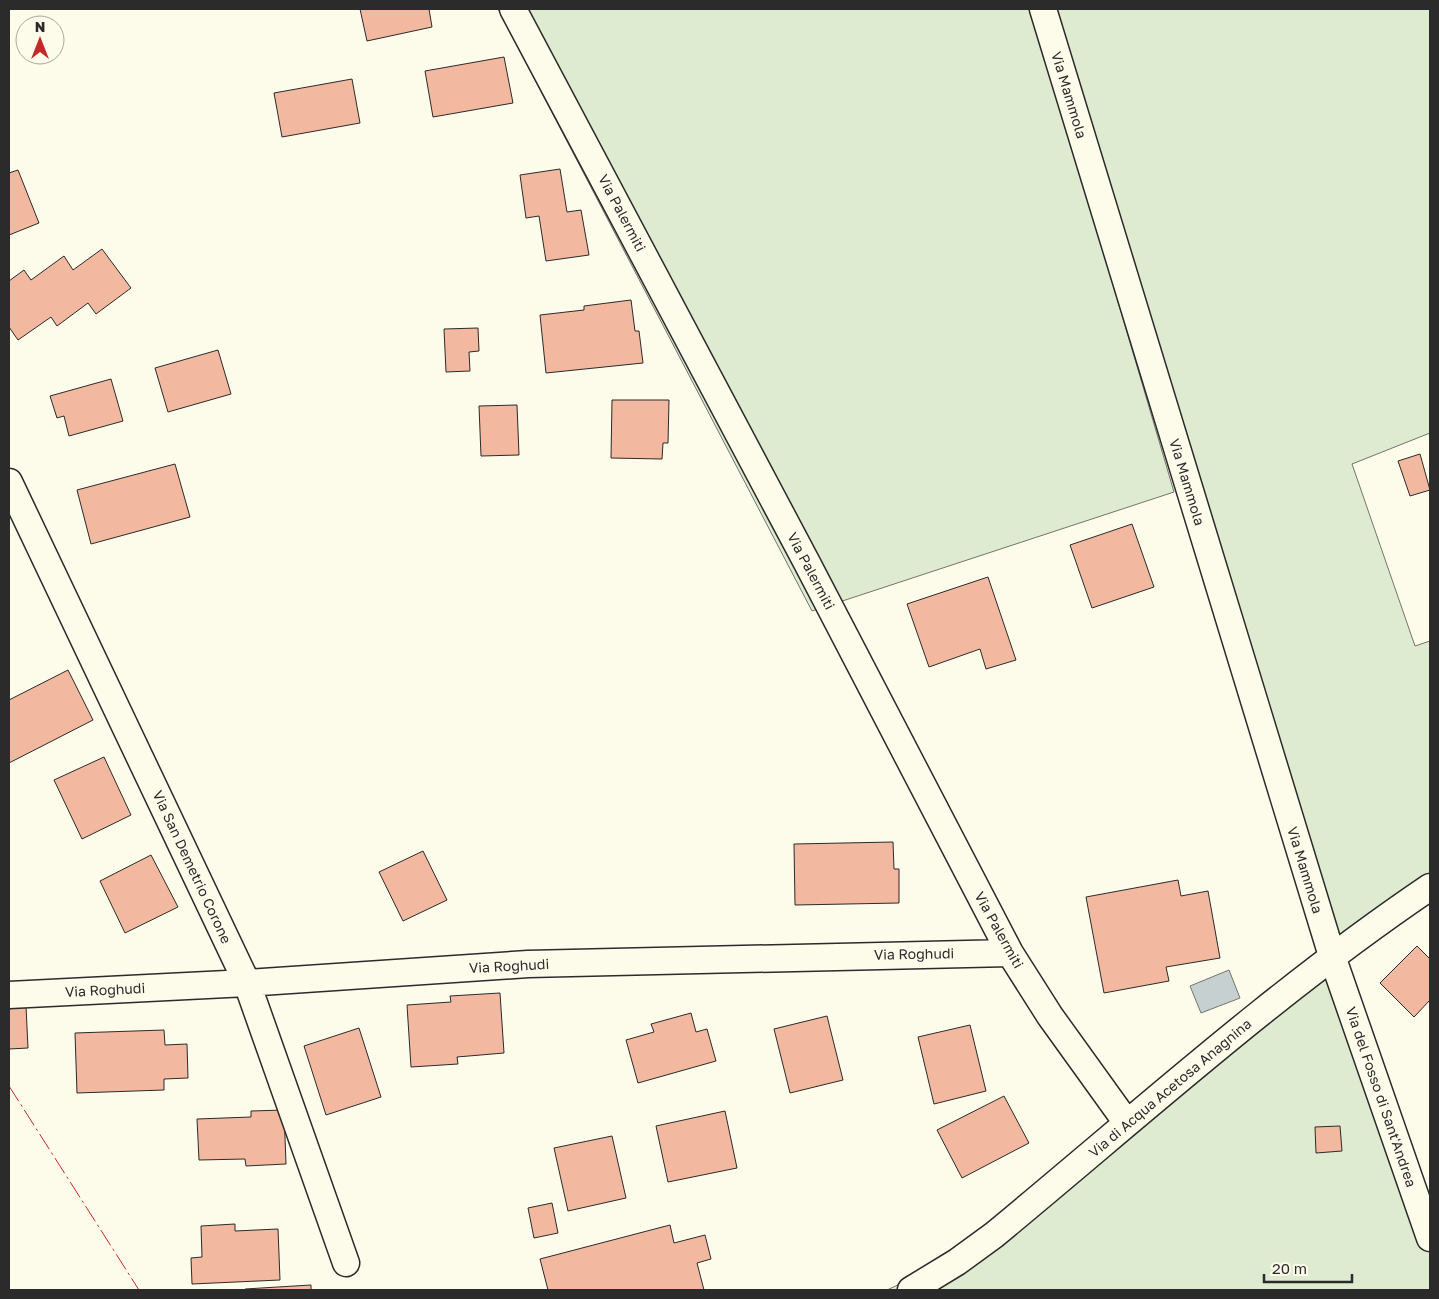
<svg xmlns="http://www.w3.org/2000/svg" width="1439" height="1299" font-family="'Golos Text',sans-serif">
	<style>
		.green { fill: #deebd1; stroke: #74746e }
		.water { fill: #c7d0d0; stroke: #74746e }
		.building { fill: #f2b8a0; stroke: #2b2b2b }
		.lines { fill: none; stroke-linecap: round; stroke-linejoin: round }
		.street-casing { stroke: #2b2b2b; stroke-width: 29 }
		.street { stroke: #fdfbea; stroke-width: 26 }
		.power { stroke: #c62828; stroke-width: 1; stroke-dasharray: 18 4 2.5 4; stroke-linecap: butt }
		.labels { text-anchor: middle; stroke-width: 4; stroke-linejoin: round; paint-order: stroke }
		.street-label { font-size: 14px; fill: #2b2b2b; stroke: #fdfbea }
	</style>
	<rect width="100%" height="100%" fill="#fdfbea"/>
	<!-- green -->
	<path class="green" d="M498,9H1032L1174,492L812,611Z
		M1043,9H1430V433L1352,464L1415,646L1430,641V890L1332,956L1430,1238V1290H887L977,1248L1332,956Z"/>
	<!-- water -->
	<path class="water" d="M1229,970L1240,998L1201,1013L1190,986Z"/>
	<!-- building -->
	<path class="building" d="M360,9H429L432,27L367,41Z
		M504,57L513,103L433,117L425,71Z
		M352,79L360,123L282,137L274,93Z
		M560,169L567,212L581,210L589,255L546,261L539,216L526,218L520,175Z
		M18,170L39,223L9,235V173Z
		M102,249L131,288L96,314L88,303L57,326L51,317L18,340L9,327V281L24,270L31,280L64,256L73,270Z
		M631,300L635,331H639L643,363L546,373L540,315L584,310V306Z
		M478,328L479,351L469,352L470,371L446,372L444,329Z
		M218,350L231,394L168,412L155,368Z
		M111,379L123,421L69,436L64,416L57,418L50,396Z
		M612,400H669L668,443H663L662,459L611,458Z
		M517,405L519,455L481,456L479,406Z
		M1420,454L1430,490L1410,496L1398,461Z
		M175,464L190,517L91,544L77,490Z
		M1132,524L1154,587L1092,608L1070,545Z
		M988,577L1016,660L986,669L980,649L929,667L907,604Z
		M68,670L93,720L9,763V700Z
		M104,757L131,815L82,839L54,780Z
		M893,842L894,869H899V903L795,905L794,844Z
		M423,851L447,900L403,921L379,872Z
		M151,855L178,907L125,933L100,881Z
		M1178,880L1181,896L1208,891L1220,958L1166,967L1169,981L1104,993L1086,897Z
		M1417,946L1430,959V1000L1414,1017L1380,983Z
		M500,993L504,1053L457,1057L458,1064L411,1067L407,1005L451,1002L450,996Z
		M9,1006H26L28,1048L9,1049Z
		M691,1013L696,1032L707,1029L716,1061L638,1083L626,1040L654,1032L651,1024Z
		M827,1016L843,1080L790,1093L774,1029Z
		M970,1025L986,1091L934,1104L918,1037Z
		M359,1028L381,1097L326,1115L304,1046Z
		M164,1030L165,1045L187,1044L188,1078L164,1079V1090L77,1093L75,1033Z
		M1004,1096L1029,1143L962,1178L937,1130Z
		M284,1110L286,1164L246,1166L245,1159L199,1160L197,1119L251,1117V1111Z
		M725,1111L737,1168L668,1182L656,1126Z
		M1340,1126L1342,1151L1316,1153L1315,1127Z
		M612,1136L626,1198L568,1211L554,1148Z
		M552,1203L558,1233L534,1238L528,1208Z
		M235,1224V1231L278,1229L280,1280L192,1284L191,1258L202,1257L201,1226Z
		M670,1225L674,1243L705,1235L711,1259L697,1263L704,1290H548L540,1259Z
		M311,1285V1290H245V1289Z"/>
	<g class="lines">
		<!-- street casing -->
		<g class="street-casing">
			<path id="street" d="M513,9L807,563L1010,953L1050,1016L1127,1123
				M1043,9L1332,956L1430,1238
				M9,482L247,983L346,1263
				M9,995L247,983L528,964L1010,953
				M911,1290L957,1262L994,1235C1137,1117 1276,991 1430,887"/>
		</g>
		<!-- street -->
		<use href="#street" class="street"/>
		<!-- power -->
		<path class="power" d="M9,1086L139,1290"/>
	</g>
	<g class="labels">
		<!-- street labels -->
		<g class="street-label">
			<text transform="translate(1069 95) rotate(73)" y="5">Via Mammola</text>
			<text transform="translate(622 213) rotate(62)" y="5">Via Palermiti</text>
			<text transform="translate(1187 482) rotate(73)" y="5">Via Mammola</text>
			<text transform="translate(811 571) rotate(62)" y="5">Via Palermiti</text>
			<text transform="translate(192 867) rotate(65)" y="5">Via San Demetrio Corone</text>
			<text transform="translate(1305 870) rotate(73)" y="5">Via Mammola</text>
			<text transform="translate(999 930) rotate(61)" y="5">Via Palermiti</text>
			<text transform="translate(914 954) rotate(-1)" y="5">Via Roghudi</text>
			<text transform="translate(509 966) rotate(-3)" y="5">Via Roghudi</text>
			<text transform="translate(105 990) rotate(-3)" y="5">Via Roghudi</text>
			<text transform="translate(1170 1088) rotate(-40)" y="5">Via di Acqua Acetosa Anagnina</text>
			<text transform="translate(1381 1097) rotate(71)" y="5">Via del Fosso di Sant'Andrea</text>
		</g>
	</g>
	<!-- border -->
	<rect width="1439" height="1299" fill="none" stroke="#2b2b2b" stroke-width="20"/>
	<!-- north arrow -->
	<g transform="translate(40 40)"><circle r="24" fill="#fdfbea" stroke="#a9a89e"/>
	<path d="M0-4L9 19L0 12L-9 19Z" fill="#c62828"/>
	<text y="-8" font-size="14" font-weight="bold" text-anchor="middle" fill="#2b2b2b">N</text>
	</g>
	<!-- scale -->
	<path d="M1264 1274v8h88v-8" fill="none" stroke="#2b2b2b" stroke-width="2.5"/>
	<text x="1272" y="1274" font-size="15" fill="#2b2b2b" stroke="#fdfbea" stroke-width="4" paint-order="stroke">20 m</text>
</svg>
